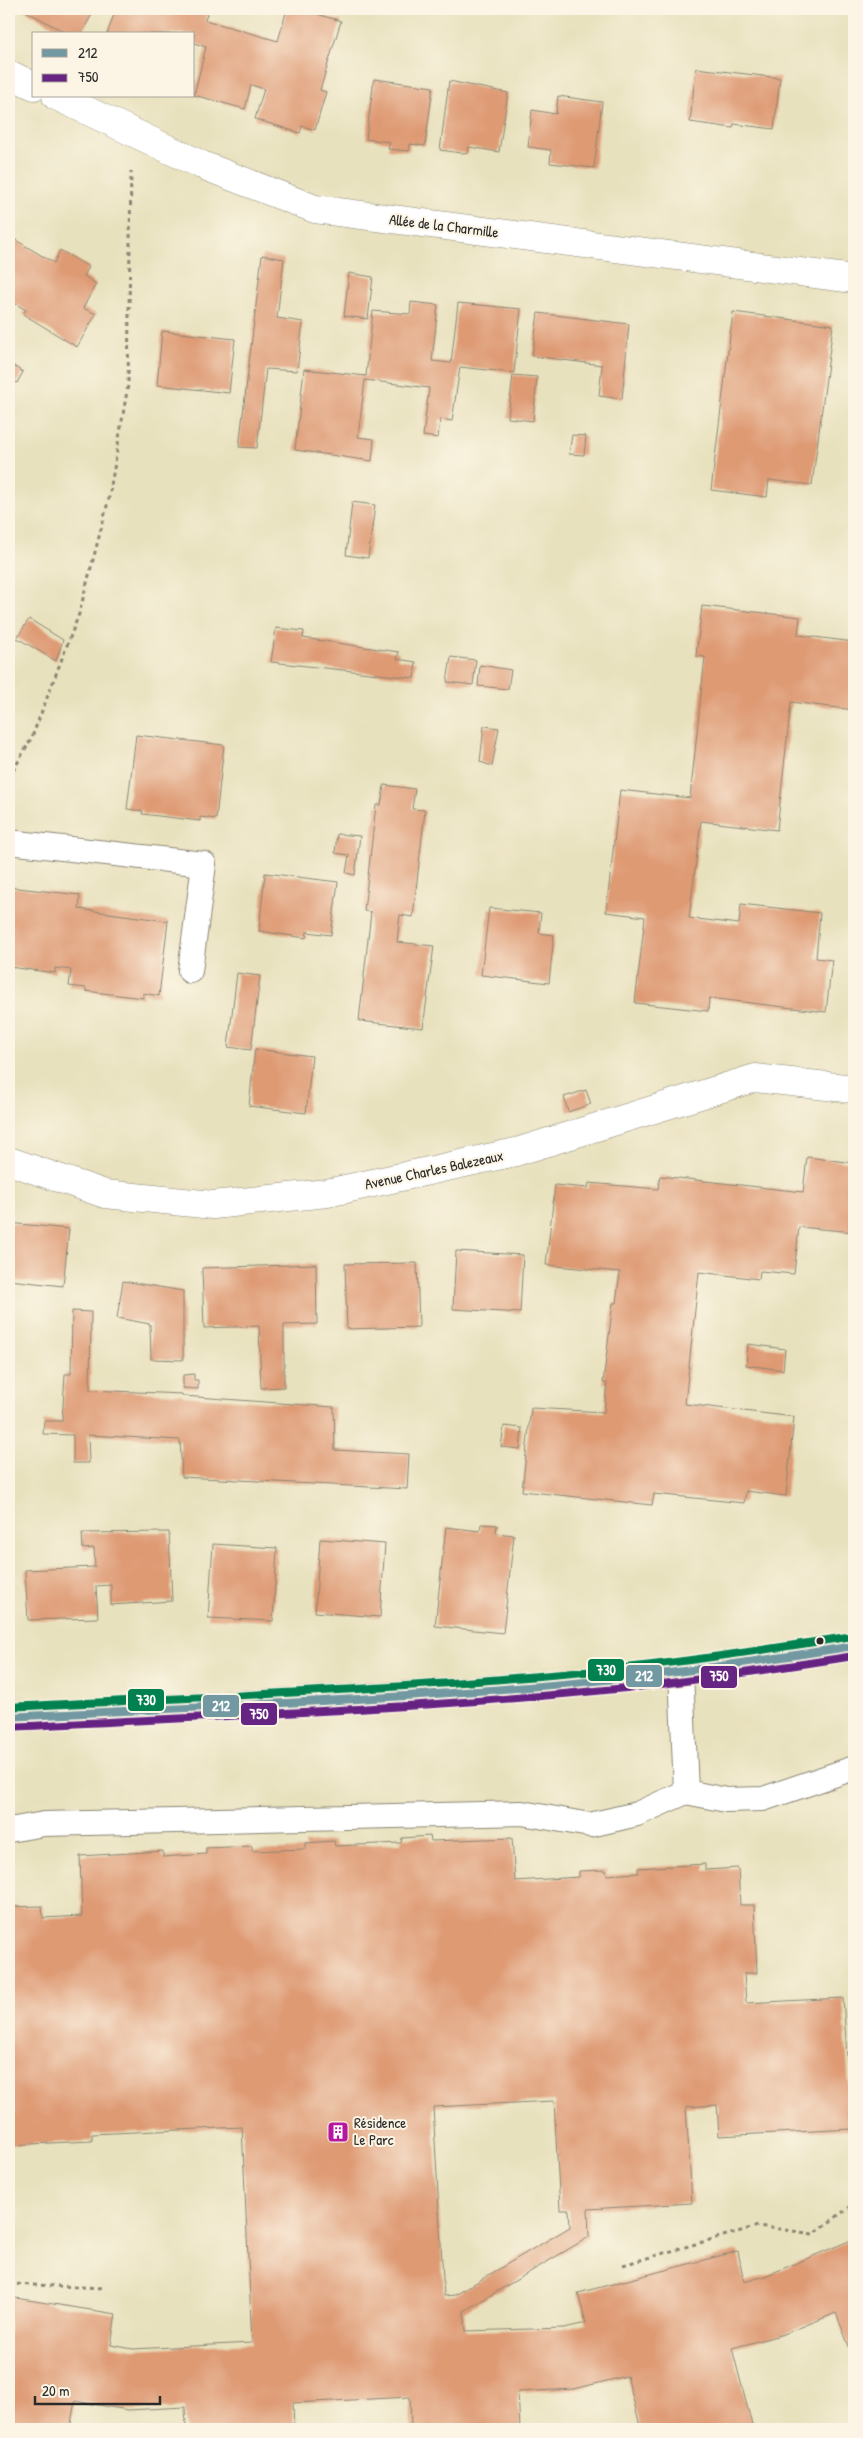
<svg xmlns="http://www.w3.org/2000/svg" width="863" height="2438" font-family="'Patrick Hand',sans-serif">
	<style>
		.building { fill: #de9a73; fill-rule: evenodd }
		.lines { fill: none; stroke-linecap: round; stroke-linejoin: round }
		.service-casing { stroke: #8a8674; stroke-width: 26 }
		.minor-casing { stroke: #8a8674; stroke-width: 29 }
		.tertiary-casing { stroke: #8a8674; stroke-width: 29 }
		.path { stroke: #8a8674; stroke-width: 3; stroke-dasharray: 4 4; stroke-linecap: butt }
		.service { stroke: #fff; stroke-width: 24 }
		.minor { stroke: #fff; stroke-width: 28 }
		.tertiary { stroke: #fff; stroke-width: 28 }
		.bus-1-casing { stroke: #fcf5e5; stroke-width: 11 }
		.bus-2-casing { stroke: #fcf5e5; stroke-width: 11 }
		.bus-3-casing { stroke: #fcf5e5; stroke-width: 11 }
		.bus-1 { stroke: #7299a2; stroke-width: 8 }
		.bus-2 { stroke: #662483; stroke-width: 8 }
		.bus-3 { stroke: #00814f; stroke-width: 8 }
		.bus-dot { fill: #2b2b2b; stroke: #fcf5e5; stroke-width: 2 }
		.labels { text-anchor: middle; stroke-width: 4; stroke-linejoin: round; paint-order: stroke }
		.street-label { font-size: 15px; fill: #2b2b2b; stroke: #fcf5e5 }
		.poi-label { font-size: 15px; fill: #2b2b2b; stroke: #fcf5e5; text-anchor: start }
		.line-badge { stroke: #fcf5e5; stroke-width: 2 }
		.badge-label { font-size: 14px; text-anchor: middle; font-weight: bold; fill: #fff }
	</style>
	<rect width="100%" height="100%" fill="#fcf5e5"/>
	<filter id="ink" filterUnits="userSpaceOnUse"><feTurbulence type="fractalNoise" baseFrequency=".02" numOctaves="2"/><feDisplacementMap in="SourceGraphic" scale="10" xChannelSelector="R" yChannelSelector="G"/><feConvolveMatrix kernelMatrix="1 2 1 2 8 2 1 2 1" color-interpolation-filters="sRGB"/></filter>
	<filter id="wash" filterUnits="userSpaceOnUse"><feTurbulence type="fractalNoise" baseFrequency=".0096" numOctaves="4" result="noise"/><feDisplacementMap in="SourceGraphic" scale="20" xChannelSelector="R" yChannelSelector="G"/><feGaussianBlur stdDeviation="1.12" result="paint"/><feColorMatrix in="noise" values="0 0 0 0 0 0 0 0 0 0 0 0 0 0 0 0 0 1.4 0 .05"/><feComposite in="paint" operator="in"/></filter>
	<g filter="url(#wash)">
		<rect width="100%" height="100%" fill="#e8e1bd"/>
		<g id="blocks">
			<!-- building -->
			<path class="building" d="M22,9H95L81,34H68Z
				M116,9H209L205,20L278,41L287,9H299L341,21L320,90L326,92L315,130L302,126L300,133L255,119L264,89L251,85L245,109L194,95L206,47L194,43V34H107Z
				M696,68L780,78L774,129L734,124L733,128L690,122Z
				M374,79L433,87L425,146L410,144L409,151L388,149L390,142L366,139Z
				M449,81L508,93L499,152L469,147L468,154L440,150Z
				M558,96L602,102L594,168L550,163L551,150L528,147L532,110L556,114Z
				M9,236L54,263L60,250L89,267L84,276L96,284L83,308L96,314L77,347L23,314L26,310L9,300Z
				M262,255L284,259L277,318L303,322L297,371L266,369L257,448L239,447Z
				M349,273L373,277L368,319L344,316Z
				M411,302L438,305L432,361L451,363L458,303L521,309L514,373L460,367L452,421L440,419L438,438L423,436L429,388L365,380L358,437L374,439L372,461L295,450L304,369L366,376L373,311L410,314Z
				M733,312L833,325L812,485L769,480L767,497L711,490Z
				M538,313L629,324L622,399L599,396L602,365L532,356Z
				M162,331L235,339L229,393L157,385Z
				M9,363L23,372L17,383L9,378Z
				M513,375L537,377L533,421L508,418Z
				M572,435L586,436L584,455L569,454Z
				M352,502L375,505L368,558L346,555Z
				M702,606L800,617L798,635L854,642V710L791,702L777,830L701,821L689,918L739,924L741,904L820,913L816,958L832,960L826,1012L709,998L708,1011L635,1003L645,917L606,912L620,790L690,798L705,657L696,656Z
				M29,619L63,640L56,661L17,638Z
				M276,628L304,631L303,638L399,652L397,659L416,662L414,678L271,662Z
				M451,657L476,660L473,685L447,682Z
				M480,665L511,670L508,689L478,686Z
				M484,726L499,728L492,766L480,762Z
				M136,735L224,745L216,819L200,817V821L142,814L143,811L127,809Z
				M384,785L415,789L412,809L425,810L413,917L400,915L397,942L434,946L423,1028L359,1021L371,912L364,911L376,805H381Z
				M337,834L360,836L355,875L346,873L349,855L335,853Z
				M265,873L338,882L331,935L307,932L306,938L259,931Z
				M9,887L80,895L79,909L168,921L159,996L143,993V998L86,991V988L69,986L71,970L55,968V973L9,967Z
				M489,908L541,913L539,933L554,935L549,983L481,975Z
				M237,973L260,976L251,1050L228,1047Z
				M255,1049L312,1056L306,1113L249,1106Z
				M586,1090L591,1104L568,1112L564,1097Z
				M807,1157L854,1163V1232L799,1227L794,1274L760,1271L759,1279L699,1272L685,1404L794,1417L786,1496L746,1491L744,1503L654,1494L652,1505L522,1491L531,1408L604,1412L607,1383H603L613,1303H616L620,1272L546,1265L555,1185L588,1188L589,1183L658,1189L660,1176L803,1192Z
				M9,1223L69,1229L63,1286L9,1280Z
				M456,1251L523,1255L520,1313L453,1309Z
				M417,1263L419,1327L347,1329L345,1264Z
				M316,1264L317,1324L284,1325V1387L261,1388L259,1326L204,1328L202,1268Z
				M123,1281L183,1291V1360L151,1359L150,1324L117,1318Z
				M72,1311L91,1312L90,1390L182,1394L183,1396L334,1407L335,1450L409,1454L407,1489L182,1477L180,1440L88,1435L89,1463H73V1435L43,1434L44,1421H62L65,1374H71Z
				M748,1344L785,1349L783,1370L746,1365Z
				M194,1374V1380H198V1389L183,1388V1375Z
				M504,1426L522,1428L520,1449L501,1447Z
				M481,1524L497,1525L496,1533L514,1535L503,1633L435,1626L446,1527L480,1531Z
				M169,1532L172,1601L111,1605V1585L96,1586L98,1618L28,1620L25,1570L95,1567L94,1548L83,1549L82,1533Z
				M320,1539L385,1544L380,1617L315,1612Z
				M213,1544L277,1548L273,1621L208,1618Z
				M430,1836L431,1841L512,1838L515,1881L579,1877V1871L606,1870L607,1875L638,1873V1868L705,1864V1870L738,1868L740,1905H754L757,1973H744L746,2003L843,1998L852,2129L719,2136L717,2105L686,2107L692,2203L588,2209L589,2237L464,2311L466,2331L564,2328L586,2323L578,2293L738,2251L744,2282L765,2276L854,2239V2359L836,2313L784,2334L732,2348L753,2429H641L627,2376L574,2389L518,2392L520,2429H411L410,2397L293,2403L294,2429H186L185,2407L128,2410L75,2401L70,2429H9V2297L116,2314L111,2345L133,2349L252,2343L242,2127L92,2134V2141L9,2145V1907L42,1906L43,1918L82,1916L80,1856L163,1851V1857L206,1854V1848L252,1846V1851L305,1849V1843L334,1841L335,1846L401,1843L402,1838ZM554,2101L560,2210H569L570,2227L455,2295L444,2296L433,2107Z"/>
		</g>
	</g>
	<g filter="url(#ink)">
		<use href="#blocks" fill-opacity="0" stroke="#8a8674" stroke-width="1"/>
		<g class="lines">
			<!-- service casing -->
			<g class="service-casing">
				<path id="service" d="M9,842L204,864L190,971
					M681,1671L686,1792
					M9,1830L44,1824L522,1813L590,1825L637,1814L686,1792L726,1800L763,1799L854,1768"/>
			</g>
			<!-- minor casing -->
			<g class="minor-casing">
				<path id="minor" d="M9,74L34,86
					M56,96L202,165L315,209L854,279
					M9,1161L105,1194L213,1205L327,1193L516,1152L755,1078L854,1089"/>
			</g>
			<!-- tertiary casing -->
			<g class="tertiary-casing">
				<path id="tertiary" d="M9,1717C203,1706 398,1698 592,1681C680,1674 767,1659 854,1646"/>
			</g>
			<!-- path -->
			<path class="path" d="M9,778L32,737L79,614L109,498L128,385L131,171
				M623,2265L758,2226L813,2234L854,2204
				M9,2284L104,2288"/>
			<!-- service -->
			<use href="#service" class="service"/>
			<!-- minor -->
			<use href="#minor" class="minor"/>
			<!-- tertiary -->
			<use href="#tertiary" class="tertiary"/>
			<!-- bus-1 casing -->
			<g class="bus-1-casing">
				<path id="bus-1" d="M9,1717C215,1706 421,1699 626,1678C702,1670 778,1658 854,1646"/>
			</g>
			<!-- bus-2 casing -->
			<g class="bus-2-casing">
				<path id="bus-2" d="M10,1727C215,1716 421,1709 626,1688C703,1680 778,1668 854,1656"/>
			</g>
			<!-- bus-3 casing -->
			<g class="bus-3-casing">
				<path id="bus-3" d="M9,1707C214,1696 420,1689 625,1668C701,1660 777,1648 853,1636"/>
			</g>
			<!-- bus-1 -->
			<use href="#bus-1" class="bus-1"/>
			<!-- bus-2 -->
			<use href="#bus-2" class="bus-2"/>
			<!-- bus-3 -->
			<use href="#bus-3" class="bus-3"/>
		</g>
	</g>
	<!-- icons -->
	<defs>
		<g id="building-square" transform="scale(1.125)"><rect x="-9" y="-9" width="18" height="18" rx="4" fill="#b5179e" stroke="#fcf5e5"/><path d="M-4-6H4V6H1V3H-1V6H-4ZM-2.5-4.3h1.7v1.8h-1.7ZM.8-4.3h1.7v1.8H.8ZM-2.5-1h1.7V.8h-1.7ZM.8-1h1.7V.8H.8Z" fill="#fff"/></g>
	</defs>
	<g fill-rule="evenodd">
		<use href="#building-square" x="338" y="2132"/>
	</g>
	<!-- markers -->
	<circle class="bus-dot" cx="820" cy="1641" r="4.5"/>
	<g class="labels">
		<!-- street labels -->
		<g class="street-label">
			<text transform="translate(444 226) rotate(7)" y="5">Allée de la Charmille</text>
			<text transform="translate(434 1170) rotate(-12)" y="5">Avenue Charles Balezeaux</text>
		</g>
		<!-- poi labels -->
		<g class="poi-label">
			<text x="354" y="2128">Résidence<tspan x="354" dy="17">Le Parc</tspan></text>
		</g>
	</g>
	<g class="line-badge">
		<rect x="587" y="1658" width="38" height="24" rx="5" fill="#00814f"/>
		<rect x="625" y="1664" width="38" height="24" rx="5" fill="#7299a2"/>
		<rect x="700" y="1665" width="38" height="24" rx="5" fill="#662483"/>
		<rect x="127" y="1688" width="38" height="24" rx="5" fill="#00814f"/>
		<rect x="202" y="1694" width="38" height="24" rx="5" fill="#7299a2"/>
		<rect x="240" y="1702" width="38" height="24" rx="5" fill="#662483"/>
	</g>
	<g class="badge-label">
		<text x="606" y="1675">730</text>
		<text x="644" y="1681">212</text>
		<text x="719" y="1681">750</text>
		<text x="146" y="1705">730</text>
		<text x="221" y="1711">212</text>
		<text x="259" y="1719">750</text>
	</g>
	<!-- margin -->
	<rect width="863" height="2438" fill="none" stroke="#fcf5e5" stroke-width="30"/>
	<!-- legend -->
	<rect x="32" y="32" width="162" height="65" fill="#fcf5e5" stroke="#a8a49b"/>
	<rect x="42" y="49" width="25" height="8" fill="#7299a2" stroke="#a8a49b"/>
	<text x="78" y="58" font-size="15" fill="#2b2b2b">212</text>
	<rect x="42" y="74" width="25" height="8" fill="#662483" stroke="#a8a49b"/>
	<text x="78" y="82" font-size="15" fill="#2b2b2b">750</text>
	<!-- scale -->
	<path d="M35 2396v8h125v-8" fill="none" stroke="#2b2b2b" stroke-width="2.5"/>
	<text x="42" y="2396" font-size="15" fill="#2b2b2b" stroke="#fcf5e5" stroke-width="4" paint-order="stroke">20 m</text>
</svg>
